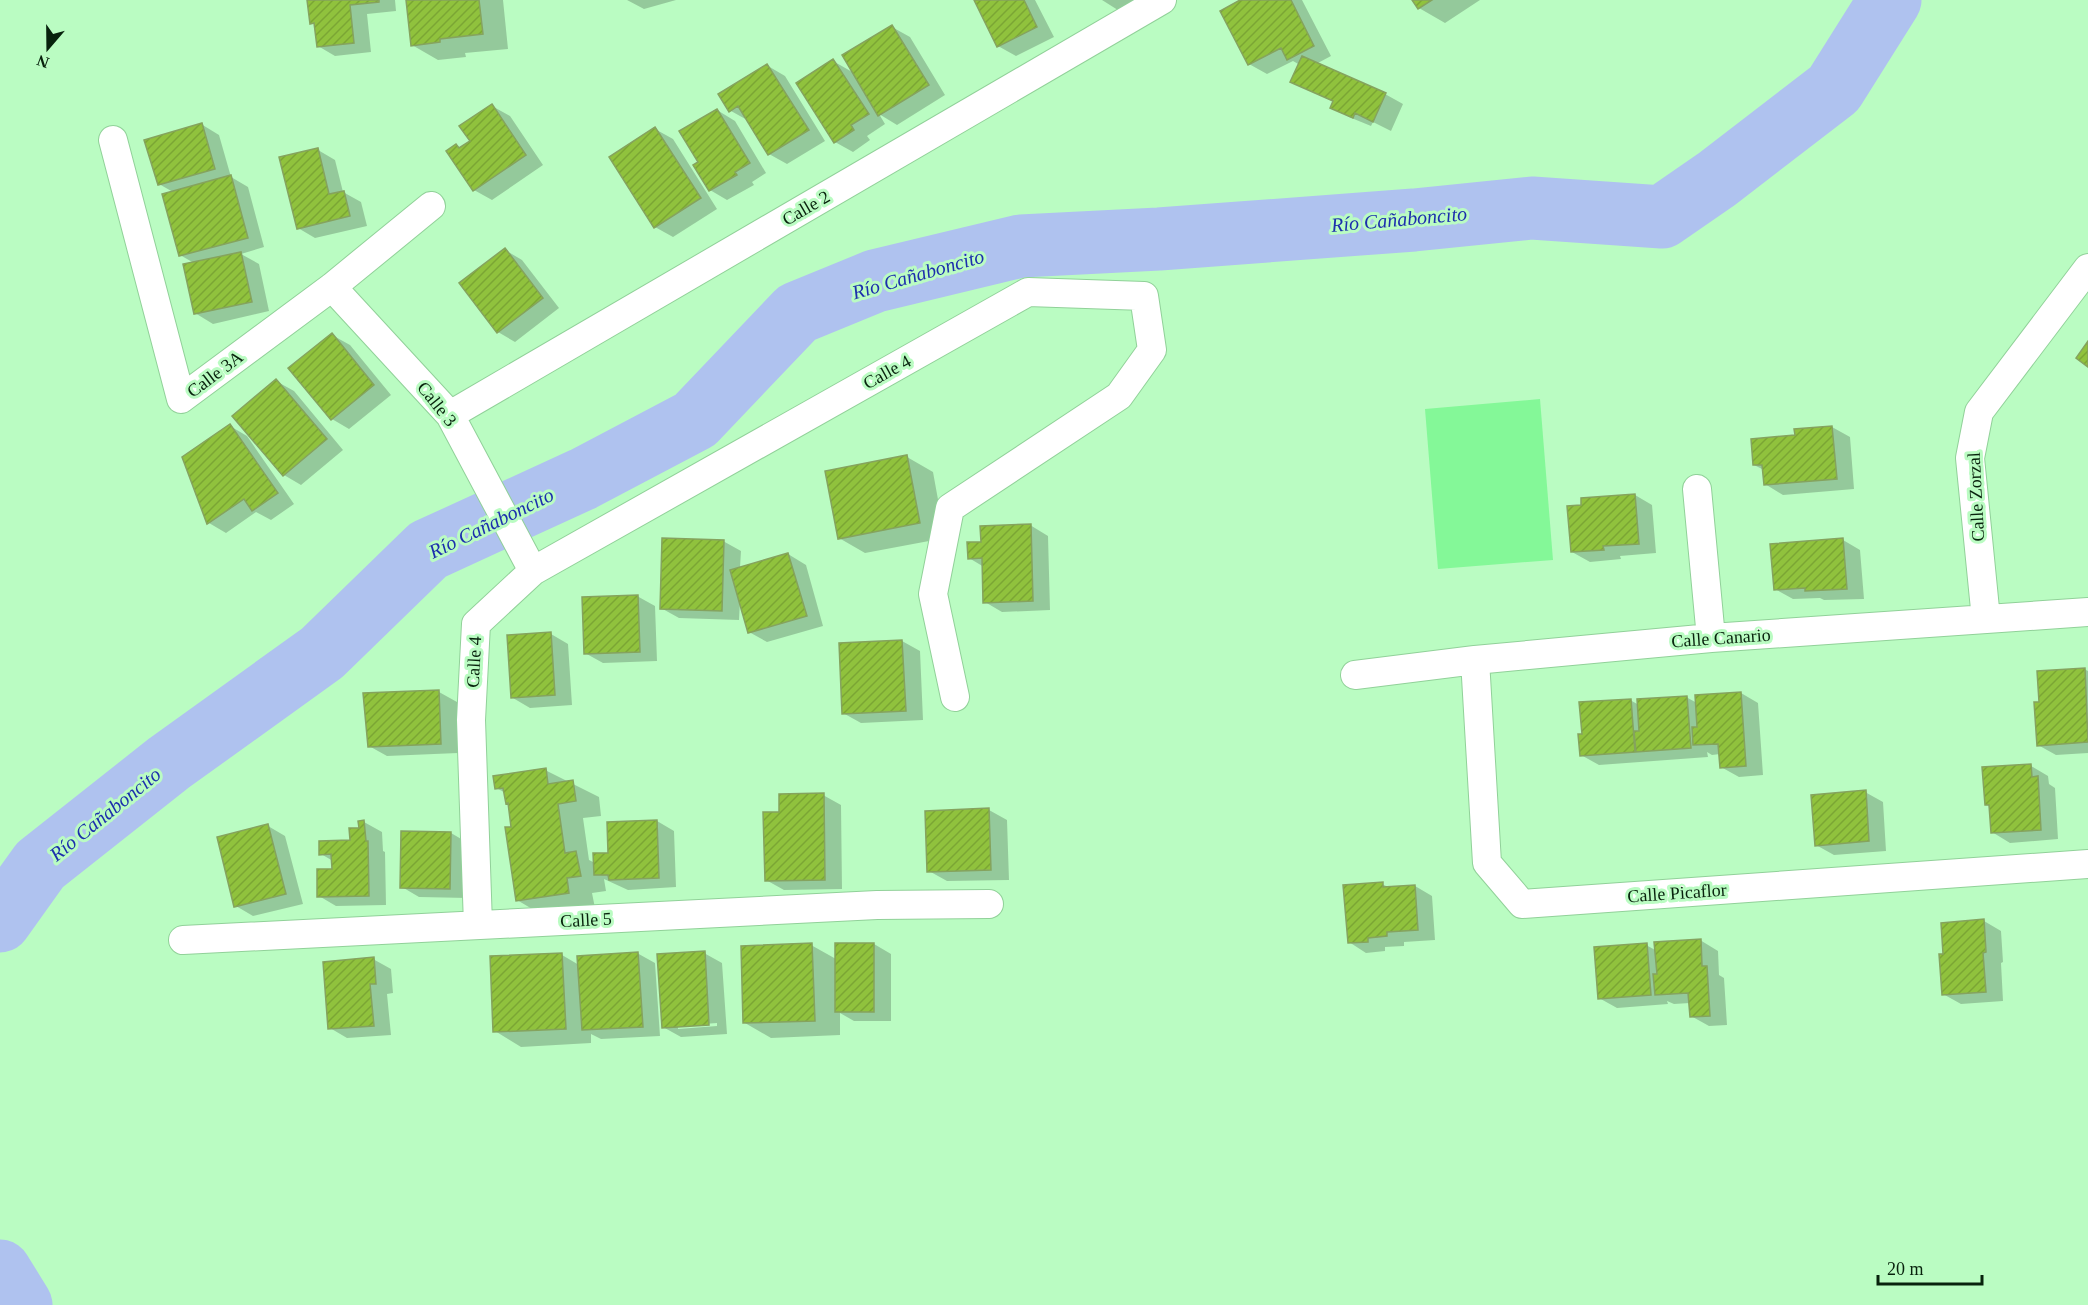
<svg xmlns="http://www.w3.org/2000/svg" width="2088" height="1305" font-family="Georgia,serif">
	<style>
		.pitch { fill: #84f898 }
		.shadow { fill: #0003; fill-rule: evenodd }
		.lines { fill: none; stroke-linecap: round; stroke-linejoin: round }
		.river { stroke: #afc2ef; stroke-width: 63 }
		.building { fill: url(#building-hatch); stroke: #85a35e; stroke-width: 1.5 }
		.minor-casing { stroke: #91d199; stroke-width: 30 }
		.minor { stroke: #fff; stroke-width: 28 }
		.labels { text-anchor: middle; stroke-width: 6; stroke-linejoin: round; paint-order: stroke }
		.street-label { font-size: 18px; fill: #08220d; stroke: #bafcc2 }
		.water-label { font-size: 20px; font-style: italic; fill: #1c2ead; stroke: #bafcc2 }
	</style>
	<defs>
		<pattern id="building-hatch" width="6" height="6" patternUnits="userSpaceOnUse" patternTransform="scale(1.5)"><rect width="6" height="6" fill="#90c23d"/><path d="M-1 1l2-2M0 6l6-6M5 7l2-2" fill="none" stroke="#7ba634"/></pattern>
	</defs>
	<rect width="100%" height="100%" fill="#bafcc2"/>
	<!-- pitch -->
	<path class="pitch" d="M1540,399L1553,560L1438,569L1425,409Z"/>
	<!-- shadow -->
	<path class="shadow" d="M309,0H395L396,11L367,14L371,52L335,56L318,46L316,25L311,23Z
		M408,0H503L508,49L465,53L466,57L438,60L412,45Z
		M627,0H676L644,9Z
		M976,0H1035L1054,37L1016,56L998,46Z
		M1102,0H1137L1121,12Z
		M1244,0H1302L1331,56L1316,64L1385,94L1403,104L1391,131L1373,122L1371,126L1349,117L1332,107L1334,102L1292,82L1300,65L1293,61L1267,74L1249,64Z
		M1414,0H1480L1445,23L1419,8Z
		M892,27L910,37L945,95L897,125L879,114L885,124L867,136L870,140L853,152L835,142L833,61L854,73Z
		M768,66L785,76L825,141L787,164L769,154L749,121L731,111Z
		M492,106L510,116L543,165L492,200L474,190L456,146L461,149L472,142Z
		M717,110L735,121L766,173L752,182L754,185L727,200L710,190L700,163Z
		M201,124L219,135L231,177L248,187L264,247L241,254L259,264L269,311L213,324L195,313L194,263L180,255L173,192L159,184Z
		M655,129L673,139L717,209L673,237L655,227Z
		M318,150L335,160L343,192L361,202L367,226L315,238L298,228Z
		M505,250L522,260L559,308L515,342L498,332Z
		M332,335L350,345L391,395L349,429L332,419Z
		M276,381L294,391L343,450L301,485L284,475Z
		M230,426L247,436L294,504L271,520L256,512L226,533L209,523L184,458Z
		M1832,427L1850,437L1854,489L1783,495L1765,484L1764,470L1754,465L1797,437L1796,430Z
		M907,457L933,472L945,538L865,553L839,538Z
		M1635,495L1652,505L1656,553L1620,556L1621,559L1590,562L1572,552Z
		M1030,525L1048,536L1050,610L1002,612L985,602L984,567L969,558L982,543Z
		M1843,540L1860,550L1864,599L1824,600L1820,598L1793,599L1775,589Z
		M723,541L741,551L740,568L788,554L806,565L823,626L767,642L749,632L740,601L739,620L679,618L661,608Z
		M637,596L655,606L657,661L603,663L585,653Z
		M551,634L568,644L572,705L530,708L513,698Z
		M902,641L920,651L923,720L861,723L843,713L840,644Z
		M2084,669L2088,671V753L2056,755L2038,745L2041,703Z
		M439,692L457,702L458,753L387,756L369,746Z
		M1741,693L1758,703L1763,775L1739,777L1721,767L1720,754L1712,755L1707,752L1708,757L1599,765L1581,755L1630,700L1639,705L1686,697L1697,703Z
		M2031,766L2048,776L2049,784L2055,788L2058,839L2010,843L1992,832L1990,806L1987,804Z
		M545,770L599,797L601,816L583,818L589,860L595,863L657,821L674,831L676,887L628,890L604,879L606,891L592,893L595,908L544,916L517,900L509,804L507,803L506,793L496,788Z
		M1865,792L1883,802L1886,851L1834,855L1816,845Z
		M823,795L841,805L842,889L784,890L766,880L781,813Z
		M989,810L1007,820L1009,880L947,881L929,871L927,812Z
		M364,822L382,832L383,851L385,852L386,905L336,906L319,896L333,870V861L321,854L351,842Z
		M268,826L285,836L303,904L253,916L236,906Z
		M451,833L468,843V898L419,897L402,887Z
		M1382,884L1390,888L1415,886L1432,896L1435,940L1404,942V946L1385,947V951L1366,953L1349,942Z
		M1984,921L2001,931L2003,962L2001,963L2003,1001L1961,1004L1943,994L1945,955Z
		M1700,940L1718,951L1719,975L1724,978L1727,1025L1709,1026L1691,1016L1690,1003L1674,1004L1667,1001L1668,1004L1617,1008L1599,998L1646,945L1657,951Z
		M874,944L891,954V1021H854L840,1013V1035L771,1038L745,1023L811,945L836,959Z
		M637,953L655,963L660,1036L601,1039L591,1034V1043L521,1047L495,1031L562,955L579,965Z
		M704,953L722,963L727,1034L681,1037L663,1027ZM717,1023V1026L678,1029V1026Z
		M373,959L391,969L393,993L387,994L391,1035L347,1038L330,1028Z"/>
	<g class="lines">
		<!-- river -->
		<path class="river" d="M0,921L40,865L169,763L322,653L428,550L583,479L695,420L797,313L875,281L1021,246L1159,239L1414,220L1532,208L1662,217L1717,179L1834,89L1890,0
			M0,1271L21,1305"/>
	</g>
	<!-- building -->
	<path class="building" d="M307,0H379V2L350,5L354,43L317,47L314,23L310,24Z
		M406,0H479L483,34L440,39V42L411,46Z
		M974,0H1024L1037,27L997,47Z
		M1240,0H1291L1314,46L1287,60L1281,48L1248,65L1220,11Z
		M1412,0H1432L1418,9Z
		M892,25L929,85L878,116L842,55Z
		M1302,56L1386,93L1373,122L1355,113L1353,118L1330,108L1333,101L1290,82Z
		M833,59L869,114L851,125L854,130L834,143L796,83Z
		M767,64L809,130L768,155L738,106L729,112L718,94Z
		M492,104L526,155L473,191L446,151L456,144L459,148L470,141L459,126Z
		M717,109L750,163L735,172L737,175L709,191L693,165L698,162L679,131Z
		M202,123L215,169L158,185L144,140Z
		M655,127L701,198L654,228L609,157Z
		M318,148L329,194L344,191L350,216L297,229L279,157Z
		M231,175L248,238L179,256L162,194Z
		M505,248L543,298L497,333L459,283Z
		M241,252L252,302L194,314L183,264Z
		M332,333L374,385L331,420L288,368Z
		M2088,341V367L2076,358Z
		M276,379L327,439L283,476L232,416Z
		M230,424L278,493L252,511L244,499L207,524L182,457Z
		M1832,426L1837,479L1764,485L1762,465H1753L1751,439L1795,435L1794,429Z
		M907,455L920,523L838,539L825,471Z
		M1635,494L1639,544L1603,546L1604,550L1571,552L1567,506L1581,505V498Z
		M1031,524L1033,601L983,603L982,558L968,559L967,542H981L980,526Z
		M662,538L724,540L722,611L660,609Z
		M1843,538L1847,589L1805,591V588L1774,590L1770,544Z
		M788,553L807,616L748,633L730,570Z
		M638,595L640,652L584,654L582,597Z
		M551,632L555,695L511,698L507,635Z
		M902,640L906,711L842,714L839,643Z
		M2085,668L2088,742L2037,746L2034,702H2039L2037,671Z
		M439,690L441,744L368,747L363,693Z
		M1741,692L1746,766L1720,768L1718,744L1693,745L1692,727H1697L1695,695Z
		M1687,696L1691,748L1636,752L1634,731H1639L1637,699Z
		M1631,699L1635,752L1580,756L1578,734H1582L1579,702Z
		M2031,764L2032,777L2038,776L2041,830L1991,833L1989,805H1985L1982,767Z
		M546,768L548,784L573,780L576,801L558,804L565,853L576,851L581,876L567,878L569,893L516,901L505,827H511L508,803L506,804L503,788L495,789L493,776Z
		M1866,790L1869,841L1815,846L1811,795Z
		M824,793L825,880L765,881L763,812H779V794Z
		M989,808L991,870L927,872L925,811Z
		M364,820L366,841H368L369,896L317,897V869H332L331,854L319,855V841L350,840L349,828H359L358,821Z
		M657,820L659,878L609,880L608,875H594L593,853H608L607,822Z
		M268,824L286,894L234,907L217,837Z
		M401,831L451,832L450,889L400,888Z
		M1383,882V887L1415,885L1418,930L1387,932V936L1368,938V942L1348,943L1343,885Z
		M1984,919L1986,952L1983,953L1986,992L1942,995L1939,954H1943L1941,923Z
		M1701,939L1702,966H1707L1710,1016L1690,1017L1688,993L1655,995L1653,974H1657L1654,942Z
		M812,943L815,1021L743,1023L741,946Z
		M835,943H874V1012H835Z
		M1647,943L1651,995L1598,999L1594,947Z
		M705,951L709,1025L662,1028L657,954Z
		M638,952L643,1027L582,1030L577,956Z
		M562,953L566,1029L493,1032L490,956Z
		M374,957L376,984H370L374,1026L328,1029L323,962Z"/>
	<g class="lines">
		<!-- minor casing -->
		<g class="minor-casing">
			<path id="minor" d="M113,140L181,399L332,287L431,206
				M332,287L450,415L533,571
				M450,415L1162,0
				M1697,489L1711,638
				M1986,619L1970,458L1979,412L2088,268
				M1475,660L1487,863L1522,904L2088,864
				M1355,675L1475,660L1711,638L2088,612
				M478,925L471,720L476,624L533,571L1028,292L1144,296L1152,350L1119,396L950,508L933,594L955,697
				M183,940L877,905L989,904"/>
		</g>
		<!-- minor -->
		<use href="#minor" class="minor"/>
	</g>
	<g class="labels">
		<!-- street labels -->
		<g class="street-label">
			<text transform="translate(806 208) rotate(-30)" y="6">Calle 2</text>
			<text transform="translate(887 372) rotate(-29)" y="6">Calle 4</text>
			<text transform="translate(215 374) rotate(-37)" y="6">Calle 3A</text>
			<text transform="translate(437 404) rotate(51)" y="6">Calle 3</text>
			<text transform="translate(1976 497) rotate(-93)" y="6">Calle Zorzal</text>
			<text transform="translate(1721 638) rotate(-4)" y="6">Calle Canario</text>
			<text transform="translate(474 662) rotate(-87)" y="6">Calle 4</text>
			<text transform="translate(1677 893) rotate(-4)" y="6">Calle Picaflor</text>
			<text transform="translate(586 920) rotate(-3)" y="6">Calle 5</text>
		</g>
		<!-- water labels -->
		<g class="water-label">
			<text transform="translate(1399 219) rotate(-5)" y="7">Río Cañaboncito</text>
			<text transform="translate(918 274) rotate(-16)" y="7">Río Cañaboncito</text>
			<text transform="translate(491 523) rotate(-26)" y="7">Río Cañaboncito</text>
			<text transform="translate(105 814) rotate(-39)" y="7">Río Cañaboncito</text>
		</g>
	</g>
	<!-- north arrow -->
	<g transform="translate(48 48) rotate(200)" stroke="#bafcc2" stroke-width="4.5" paint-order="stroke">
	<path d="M0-4.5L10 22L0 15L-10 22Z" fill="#08220d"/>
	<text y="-9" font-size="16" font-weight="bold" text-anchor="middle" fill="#08220d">N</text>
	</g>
	<!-- scale -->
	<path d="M1878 1275v9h104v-9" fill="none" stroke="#08220d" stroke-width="3"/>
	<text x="1887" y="1275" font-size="18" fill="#08220d" stroke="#bafcc2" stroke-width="4.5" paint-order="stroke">20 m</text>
</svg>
